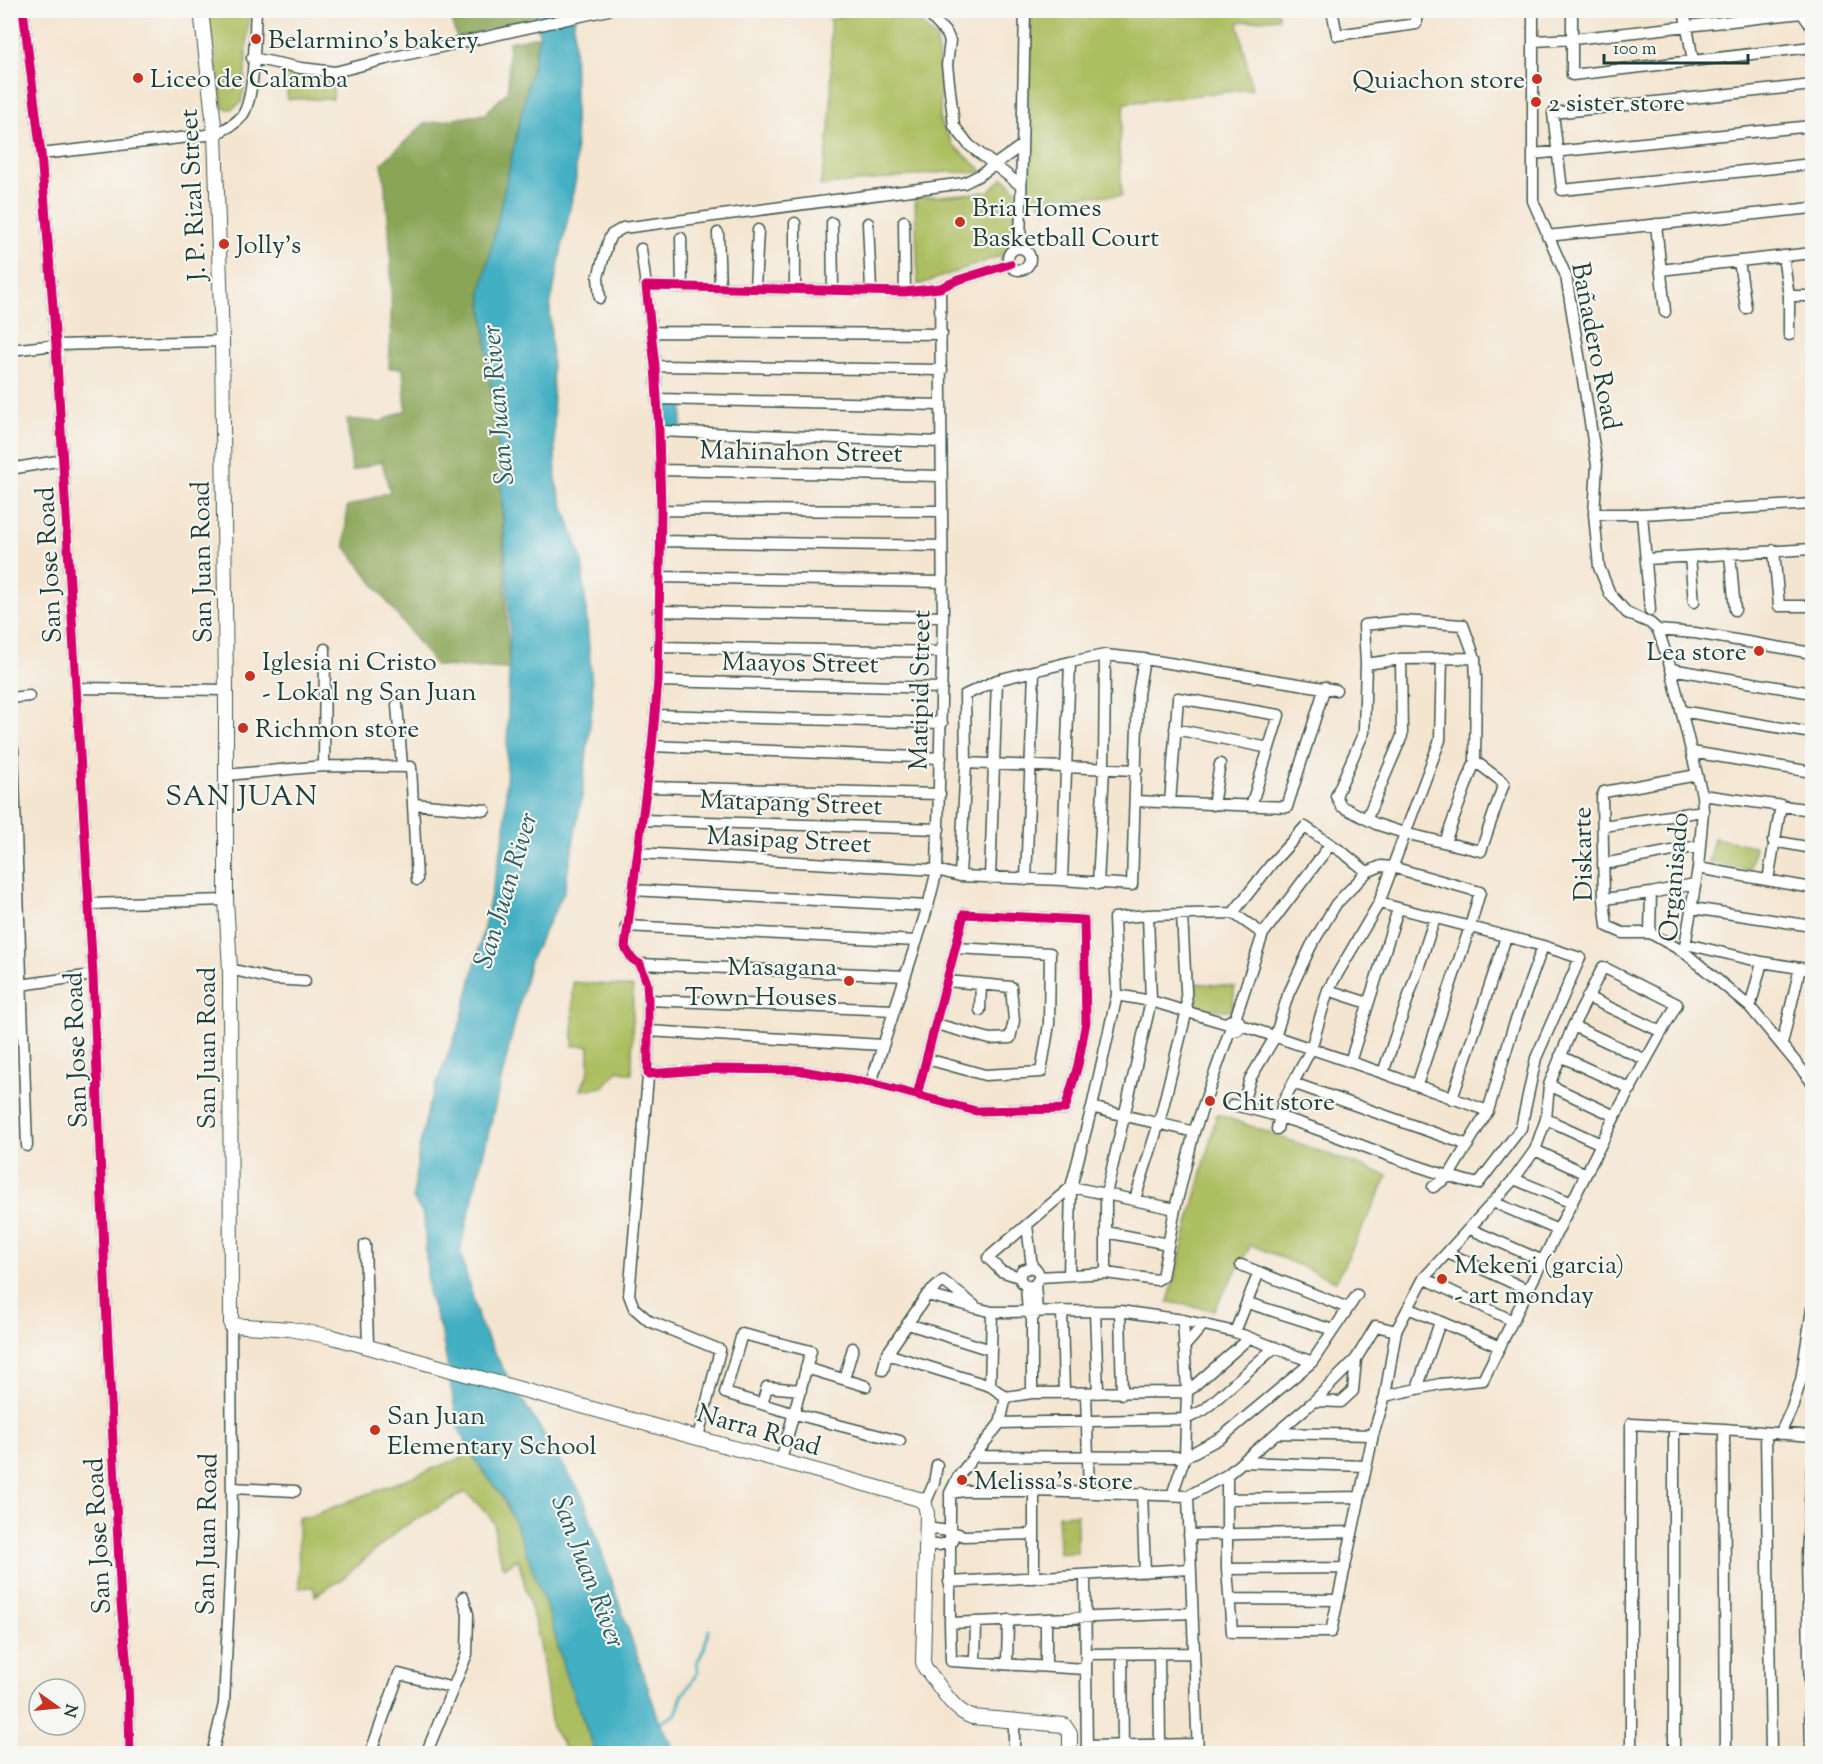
<svg xmlns="http://www.w3.org/2000/svg" width="1823" height="1764" font-family="'Sorts Mill Goudy',serif">
	<style>
		.green { fill: #adbe61; stroke: #667e4a; stroke-width: 1.5 }
		.forest { fill: #8aa557; stroke: #547146; stroke-width: 1.5 }
		.water { fill: #43afc2; stroke: #31767b; stroke-width: 1.5 }
		.lines { fill: none; stroke-linecap: round; stroke-linejoin: round }
		.stream { stroke: #43afc2; stroke-width: 3 }
		.minor-casing { stroke: #3f564b; stroke-width: 13 }
		.major-casing { stroke: #3f564b; stroke-width: 16 }
		.minor { stroke: #fff; stroke-width: 10 }
		.major { stroke: #fff; stroke-width: 14 }
		.cycleway-casing { stroke: #f6f6f2; stroke-width: 13 }
		.cycleway { stroke: #d6006c; stroke-width: 9 }
		.poi-dot { fill: #c8321e; stroke: #f6f6f2; stroke-width: 2 }
		.labels { text-anchor: middle; stroke-width: 4.5; stroke-linejoin: round; paint-order: stroke }
		.poi-label { font-size: 26px; fill: #1f3d34; stroke: #f6f6f2; text-anchor: start }
		.street-label { font-size: 26px; fill: #1f3d34; stroke: #f6f6f2 }
		.water-label { font-size: 27px; font-style: italic; fill: #2a5f5f; stroke: #f6f6f2 }
		.quarter-label { font-size: 28px; letter-spacing: 1.5px; fill: #1f3d34; stroke: #f6f6f2 }
	</style>
	<rect width="100%" height="100%" fill="#f6f6f2"/>
	<filter id="ink" filterUnits="userSpaceOnUse"><feTurbulence type="fractalNoise" baseFrequency=".0167" numOctaves="2"/><feDisplacementMap in="SourceGraphic" scale="12" xChannelSelector="R" yChannelSelector="G"/><feConvolveMatrix kernelMatrix="1 2 1 2 8 2 1 2 1" color-interpolation-filters="sRGB"/></filter>
	<filter id="wash" filterUnits="userSpaceOnUse"><feTurbulence type="fractalNoise" baseFrequency=".008" numOctaves="4" result="noise"/><feDisplacementMap in="SourceGraphic" scale="24" xChannelSelector="R" yChannelSelector="G"/><feGaussianBlur stdDeviation="1.35" result="paint"/><feColorMatrix in="noise" values="0 0 0 0 0 0 0 0 0 0 0 0 0 0 0 0 0 1.4 0 .05"/><feComposite in="paint" operator="in"/></filter>
	<g filter="url(#wash)">
		<rect width="100%" height="100%" fill="#f4e5d0"/>
		<!-- green -->
		<path class="green" d="M1031,10H1277L1279,18L1238,22L1252,89L1125,103L1119,146L1122,196L1054,195L1046,210L1027,190Z
			M208,11H249L244,90L241,103L231,109L223,108Z
			M857,11H911L916,19L936,38L941,75L940,121L953,145L985,173L946,172L820,186C834,129 832,78 830,20Z
			M288,74L334,75L333,99H287Z
			M1004,177L1016,190L1012,243L1006,254L918,285L915,198L988,192Z
			M1714,838L1755,846L1750,870L1709,862Z
			M573,982L633,987L632,1074L619,1070L603,1087L581,1090L589,1070V1046H573Z
			M1196,983L1235,987L1232,1011L1193,1007Z
			M1217,1114L1388,1176L1336,1281L1251,1245L1214,1310L1168,1302Z
			M471,1454L503,1498L520,1535L550,1617L565,1673L596,1753H568L552,1728L540,1643L518,1559L504,1568L496,1543L494,1523L487,1513L465,1492L401,1528L343,1578L315,1596L314,1587L299,1588L298,1518L311,1516Z
			M1077,1514V1553H1059L1058,1515Z"/>
		<!-- forest -->
		<path class="forest" d="M454,11H536V16L457,38L453,26Z
			M539,36L481,293L500,464L509,669L436,666L345,546L347,507L390,492L382,461L352,471L347,419L380,422L406,410L403,368H389C394,297 392,233 382,163L424,124L485,114L508,91L509,42Z"/>
		<!-- water -->
		<path class="water" d="M536,11H576L574,22L576,178L550,307L556,483L582,561L593,698L582,796L564,892L530,960L460,1251L479,1321L503,1369L583,1497L660,1723L676,1753H596L565,1673L550,1617L520,1535L503,1498L471,1454L458,1427L442,1335L428,1292L424,1216L413,1198L419,1149L429,1104L461,1021L482,936L505,831L510,628L500,464L481,293L539,36Z
			M663,404L683,405L681,429L663,430Z"/>
		<g class="lines">
			<!-- stream -->
			<path class="stream" d="M660,1723L676,1714L682,1696L698,1672L697,1663L704,1649L709,1630"/>
		</g>
	</g>
	<g filter="url(#ink)">
		<g class="lines">
			<!-- minor casing -->
			<g class="minor-casing">
				<path id="minor" d="M23,10L41,154L56,345L93,975L106,1302L121,1603L128,1678L130,1754
					M925,10L947,34L950,41L947,65L954,126L969,145L1020,185
					M1332,10L1337,35L1416,24V10
					M1533,10V201L1566,276L1597,465L1594,514L1599,567L1610,594L1627,613L1650,623L1658,630L1671,669L1702,795L1703,811L1698,868L1684,952
					M1572,10V75L1812,47
					M1684,10L1693,61
					M1534,41L1573,39L1802,13L1812,27
					M252,58L301,68L335,72L386,59L608,10
					M1812,85L1553,113L1562,190L1812,164
					M41,154L215,134C225,129 235,125 242,116C256,97 254,35 256,10
					M1533,154L1812,126
					M904,221L905,292
					M795,223V289
					M832,223L833,290
					M868,223L871,290
					M1656,224L1665,312
					M718,233L720,287
					M1547,236L1812,208
					M681,238L682,286
					M1020,248L1025,10
					M1008 259a11 11 0 1 1 22 0a11 11 0 1 1-22 0Z
					M641,249L646,286
					M1783,256L1789,296V335
					M1739,261L1746,308
					M1660,270L1812,253
					M755,288L758,230
					M1789,296H1812
					M600,298L598,277L608,242L611,235L623,228L964,183L980,175L1021,146
					M652,332L942,334
					M10,350L56,345L222,341
					M655,366L942,370
					M657,399L941,405
					M659,431L940,442
					M10,469L63,460
					M660,470L941,476
					M661,510L942,511
					M1594,514H1642L1812,504
					M1642,514L1650,610
					M660,541L942,546
					M1774,550L1779,606H1812
					M1730,554L1735,610
					M1690,557L1694,602
					M1647,559L1812,549
					M659,577L943,582
					M658,611L943,617
					M1658,630L1695,633L1812,653
					M657,647L942,652
					M1366,664L1401,659L1475,658
					M1671,669L1812,693
					M658,681L942,688
					M77,688L226,690
					M10,698L29,696
					M397,705L402,766
					M1681,711L1812,733
					M655,715L942,723
					M1175,729L1269,748
					M652,746L941,758
					M13,749L27,1146
					M1692,752L1812,772
					M966,763L1137,770
					M324,766L325,649
					M226,775L324,766L411,767L417,880
					M1697,775L1604,792L1602,797L1604,899L1607,926L1623,933H1650L1684,952L1750,1007L1812,1082
					M647,787L940,794
					M1702,795L1812,810
					M1135,801L1287,807L1325,687
					M1170,803L1178,698L1279,715L1251,806
					M413,804L485,810
					M1213,805L1220,764
					M1367,818L1402,736L1401,659
					M642,820L939,829
					M1603,826L1703,811
					M1773,841L1812,848
					M1445,842L1475,761L1476,679L1475,658L1463,625L1402,621L1364,625L1366,664L1364,732L1336,796L1341,806L1376,824L1404,833L1481,851L1504,783L1475,761
					M638,853L937,870L960,876L1062,880L1132,885L1138,694L1144,659
					M1603,864L1699,846
					M1698,868L1812,888
					M960,876L966,763L965,695L997,680L1070,662L1105,655L1144,659L1336,690
					M990,878L997,680
					M1026,880L1034,672
					M1062,880L1070,662
					M1768,880L1781,805
					M1098,884L1104,769L1105,655
					M632,890L928,906
					M1604,899L1651,893L1694,884
					M89,904L226,900
					M1692,908L1812,926
					M1233,913L1273,862L1305,827L1345,854L1367,872
					M626,926L917,941
					M1650,933L1651,893
					M1686,944L1762,962L1812,970
					M640,964L905,976
					M230,969L272,979L305,981
					M20,985L93,975
					M1328,990L1368,1003
					M1117,995L1151,1001L1228,1024
					M1587,997L1662,1032
					M648,1000L894,1010
					M1750,1007L1762,962
					M980,1010L981,984
					M1235,1019L1239,1021L1241,1025L1238,1030L1233,1031L1228,1024L1229,1021L1235,1019L1263,934L1330,845
					M936,1024L990,1039L1010,1038L1014,1021L1011,987L947,981
					M1241,1025L1383,1073L1488,1111
					M1573,1026L1646,1060
					M648,1031L883,1045
					M1782,1044L1800,968
					M1560,1056L1631,1089
					M927,1059L985,1075L1041,1072L1049,1024L1050,953L955,948
					M1350,1062L1398,909
					M1383,1073L1435,918
					M648,1077L629,1295L634,1308L649,1321L720,1350L698,1437
					M871,1083L928,906L937,870L943,617L940,288
					M1293,1083L1468,1145
					M1549,1085L1615,1116
					M917,1095L964,914L1084,920L1086,1022L1078,1065L1065,1109L976,1111L871,1083L797,1070L715,1069L648,1074V1000L647,983L640,964L632,959L625,947L652,746L658,681L661,510L659,431L655,366L646,286L905,292L940,288L958,280L1010,264
					M1452,1099L1506,937
					M1233,1105C1317,1122 1395,1164 1478,1184L1521,1128L1536,1058L1580,958L1543,946L1379,903
					M1092,1107C1125,1117 1160,1123 1194,1132
					M1242,1107L1250,1079L1275,1037L1288,995L1311,946L1336,904L1367,872L1381,866L1392,867L1480,892L1470,927L1417,1085
					M1546,1119L1601,1144
					M1277,1129L1283,1102L1311,1049L1328,990L1379,903L1440,740L1442,658
					M1535,1150L1586,1174
					M1514,1179L1572,1203
					M1433,1187L1448,1177L1488,1111L1512,1031L1543,946
					M1135,1199L1159,1123L1187,1010L1182,914
					M1493,1202L1558,1230
					M1027,1225L1032,1267
					M1470,1229L1543,1261
					M1106,1232L1168,1244
					M365,1245L368,1345
					M1448,1253L1528,1290
					M1241,1265L1348,1308
					M1106,1273L1157,1280L1162,1277L1175,1209L1194,1132L1230,1030
					M1069,1275L1071,1187L1092,1107L1117,995L1114,918L1148,915L1233,913L1263,934
					M1019,1277L1022,1270L1032,1267L1037,1270L1040,1277L1035,1285C1026,1288 1023,1285 1019,1277L1001,1271L988,1258L1071,1187L1106,1194L1151,1001L1148,915
					M1040,1277L1106,1273V1194L1175,1209
					M1424,1278L1513,1321
					M1026,1286L1028,1312L1032,1318
					M927,1295L992,1312L1120,1311L1183,1320L1235,1332L1312,1362
					M1248,1303L1333,1330
					M1408,1308L1500,1347
					M1062,1311L1064,1393
					M1095,1311L1098,1393
					M1120,1311L1122,1394
					M908,1324L991,1350
					M1235,1332L1259,1272
					M1184,1347L1204,1324
					M887,1354L990,1386L1006,1397L1032,1393L1187,1392L1249,1338
					M806,1368L866,1386
					M883,1370L887,1354L927,1295L943,1281L975,1306
					M844,1379L853,1348
					M990,1386L992,1312
					M1417,1389L1440,1322
					M1032,1393V1319L1037,1311L1035,1285
					M1086,1393L1089,1492
					M1006,1397L1000,1423L958,1477L950,1493V1623L951,1661L1086,1669
					M1314,1401L1341,1402L1353,1391L1356,1359
					M762,1404L767,1387L801,1390
					M1000,1423L1186,1419L1204,1410L1275,1347
					M1674,1426V1754
					M1724,1429L1726,1754
					M1276,1433L1373,1435
					M1766,1434L1771,1754
					M1780,1434L1792,1408L1801,1380L1812,1309
					M974,1456L1185,1457L1222,1437L1312,1362L1357,1295
					M781,1460L811,1351L742,1334L725,1393L795,1414L900,1441
					M1242,1462L1366,1466
					M1227,1475V1569L1232,1632H1331L1373,1435L1385,1396L1396,1331L1424,1278L1514,1179L1535,1150L1546,1119L1549,1085L1573,1026L1603,967L1677,1004L1615,1116L1483,1380L1440,1384L1385,1396
					M232,1488L295,1491
					M1034,1491V1578
					M950,1493L964,1491H1034L1188,1496L1227,1475L1314,1401L1356,1359L1376,1326L1396,1331
					M1142,1493L1145,1572
					M1172,1495L1185,1457L1187,1392L1183,1320
					M1188,1496L1198,1754
					M1228,1499L1360,1497
					M925,1504L934,1483L937,1465
					M926,1528L949,1531L964,1536L1034,1534
					M1189,1535L1352,1532
					M925,1545H939L953,1541
					M1227,1569L1345,1568
					M1085,1575L1087,1754
					M949,1582L1190,1569
					M1230,1599L1337,1600
					M1046,1619V1667
					M950,1623L1192,1613
					M1159,1653L1160,1745
					M1086,1654L1194,1653
					M1122,1654L1123,1745
					M975,1662L976,1623
					M1007,1664L1008,1620
					M1014,1720V1754
					M1087,1746L1197,1744
					M212,1754L224,1704L232,1534L231,1325
					M370,1754L399,1674L453,1688
					M426,1754L467,1654L468,1614L463,1597
					M1631,1754V1424L1724,1429L1812,1436
					M1811,1754L1807,1556L1812,1468"/>
			</g>
			<!-- major casing -->
			<g class="major-casing">
				<path id="major" d="M201,10L215,134L222,341L226,690V900L230,969L231,1325L290,1329L333,1337L422,1362L919,1499L925,1504L927,1514L923,1662L925,1668C940,1684 950,1709 972,1717L1064,1725L1070,1734V1754"/>
			</g>
			<!-- minor -->
			<use href="#minor" class="minor"/>
			<!-- major -->
			<use href="#major" class="major"/>
			<!-- cycleway casing -->
			<g class="cycleway-casing">
				<path id="cycleway" d="M23,10L41,154L56,345L93,975L106,1302L121,1603L128,1678L130,1754
					M917,1095L964,914L1084,920L1086,1022L1078,1065L1065,1109L976,1111L871,1083L797,1070L715,1069L648,1074V1000L647,983L640,964L632,959L625,947L652,746L658,681L661,510L659,431L655,366L646,286L905,292L940,288L958,280L1010,264"/>
			</g>
			<!-- cycleway -->
			<use href="#cycleway" class="cycleway"/>
		</g>
	</g>
	<!-- markers -->
	<g class="poi-dot">
		<circle cx="256" cy="39" r="6"/>
		<circle cx="138" cy="78" r="6"/>
		<circle cx="1537" cy="79" r="6"/>
		<circle cx="1536" cy="102" r="6"/>
		<circle cx="960" cy="222" r="6"/>
		<circle cx="224" cy="244" r="6"/>
		<circle cx="1759" cy="651" r="6"/>
		<circle cx="250" cy="676" r="6"/>
		<circle cx="243" cy="728" r="6"/>
		<circle cx="849" cy="981" r="6"/>
		<circle cx="1210" cy="1101" r="6"/>
		<circle cx="1442" cy="1279" r="6"/>
		<circle cx="375" cy="1430" r="6"/>
		<circle cx="962" cy="1480" r="6"/>
	</g>
	<g class="labels">
		<!-- poi labels -->
		<g class="poi-label">
			<text x="268" y="48">Belarmino's bakery</text>
			<text x="150" y="87">Liceo de Calamba</text>
			<text x="1525" y="88" text-anchor="end">Quiachon store</text>
			<text x="1548" y="111">2 sister store</text>
			<text x="972" y="216">Bria Homes<tspan x="972" dy="30">Basketball Court</tspan></text>
			<text x="236" y="253">Jolly's</text>
			<text x="1747" y="660" text-anchor="end">Lea store</text>
			<text x="262" y="670">Iglesia ni Cristo<tspan x="262" dy="30">- Lokal ng San Juan</tspan></text>
			<text x="255" y="737">Richmon store</text>
			<text x="837" y="975" text-anchor="end">Masagana<tspan x="837" dy="30">Town Houses</tspan></text>
			<text x="1222" y="1110">Chit store</text>
			<text x="1454" y="1273">Mekeni (garcia)<tspan x="1454" dy="30">- art monday</tspan></text>
			<text x="387" y="1424">San Juan<tspan x="387" dy="30">Elementary School</tspan></text>
			<text x="974" y="1489">Melissa's store</text>
		</g>
		<!-- street labels -->
		<g class="street-label">
			<text transform="translate(192 195) rotate(-93)" y="9">J. P. Rizal Street</text>
			<text transform="translate(1597 346) rotate(79)" y="9">Bañadero Road</text>
			<text transform="translate(801 451) rotate(1)" y="9">Mahinahon Street</text>
			<text transform="translate(201 562) rotate(-91)" y="9">San Juan Road</text>
			<text transform="translate(48 565) rotate(-93)" y="9">San Jose Road</text>
			<text transform="translate(800 662) rotate(1)" y="9">Maayos Street</text>
			<text transform="translate(919 690) rotate(-89)" y="9">Matipid Street</text>
			<text transform="translate(791 802) rotate(2)" y="9">Matapang Street</text>
			<text transform="translate(789 839) rotate(3)" y="9">Masipag Street</text>
			<text transform="translate(1582 854) rotate(-91)" y="9">Diskarte</text>
			<text transform="translate(1673 877) rotate(-85)" y="9">Organisado</text>
			<text transform="translate(206 1048) rotate(-90)" y="9">San Juan Road</text>
			<text transform="translate(75 1050) rotate(-92)" y="9">San Jose Road</text>
			<text transform="translate(759 1429) rotate(16)" y="9">Narra Road</text>
			<text transform="translate(206 1534) rotate(-89)" y="9">San Juan Road</text>
			<text transform="translate(97 1536) rotate(-93)" y="9">San Jose Road</text>
		</g>
		<!-- water labels -->
		<g class="water-label">
			<text transform="translate(497 405) rotate(-95)" y="9">San Juan River</text>
			<text transform="translate(505 890) rotate(-73)" y="9">San Juan River</text>
			<text transform="translate(589 1571) rotate(69)" y="9">San Juan River</text>
		</g>
		<!-- quarter labels -->
		<g class="quarter-label">
			<text x="242" y="805">SAN JUAN</text>
		</g>
	</g>
	<!-- margin -->
	<rect width="1823" height="1764" fill="none" stroke="#f6f6f2" stroke-width="36"/>
	<!-- north arrow -->
	<g transform="translate(57 1707) rotate(105)"><circle r="28" fill="#f6f6f2" stroke="#a0aca6" stroke-width="1.5"/>
	<path d="M0-4.5L10 22L0 15L-10 22Z" fill="#c8321e"/>
	<text y="-9" font-size="16" font-weight="bold" text-anchor="middle" fill="#1f3d34">N</text>
	</g>
	<!-- scale -->
	<path d="M1604 54v9h144v-9" fill="none" stroke="#1f3d34" stroke-width="3"/>
	<text x="1613" y="54" font-size="18" fill="#1f3d34" stroke="#f6f6f2" stroke-width="4.5" paint-order="stroke">100 m</text>
</svg>
